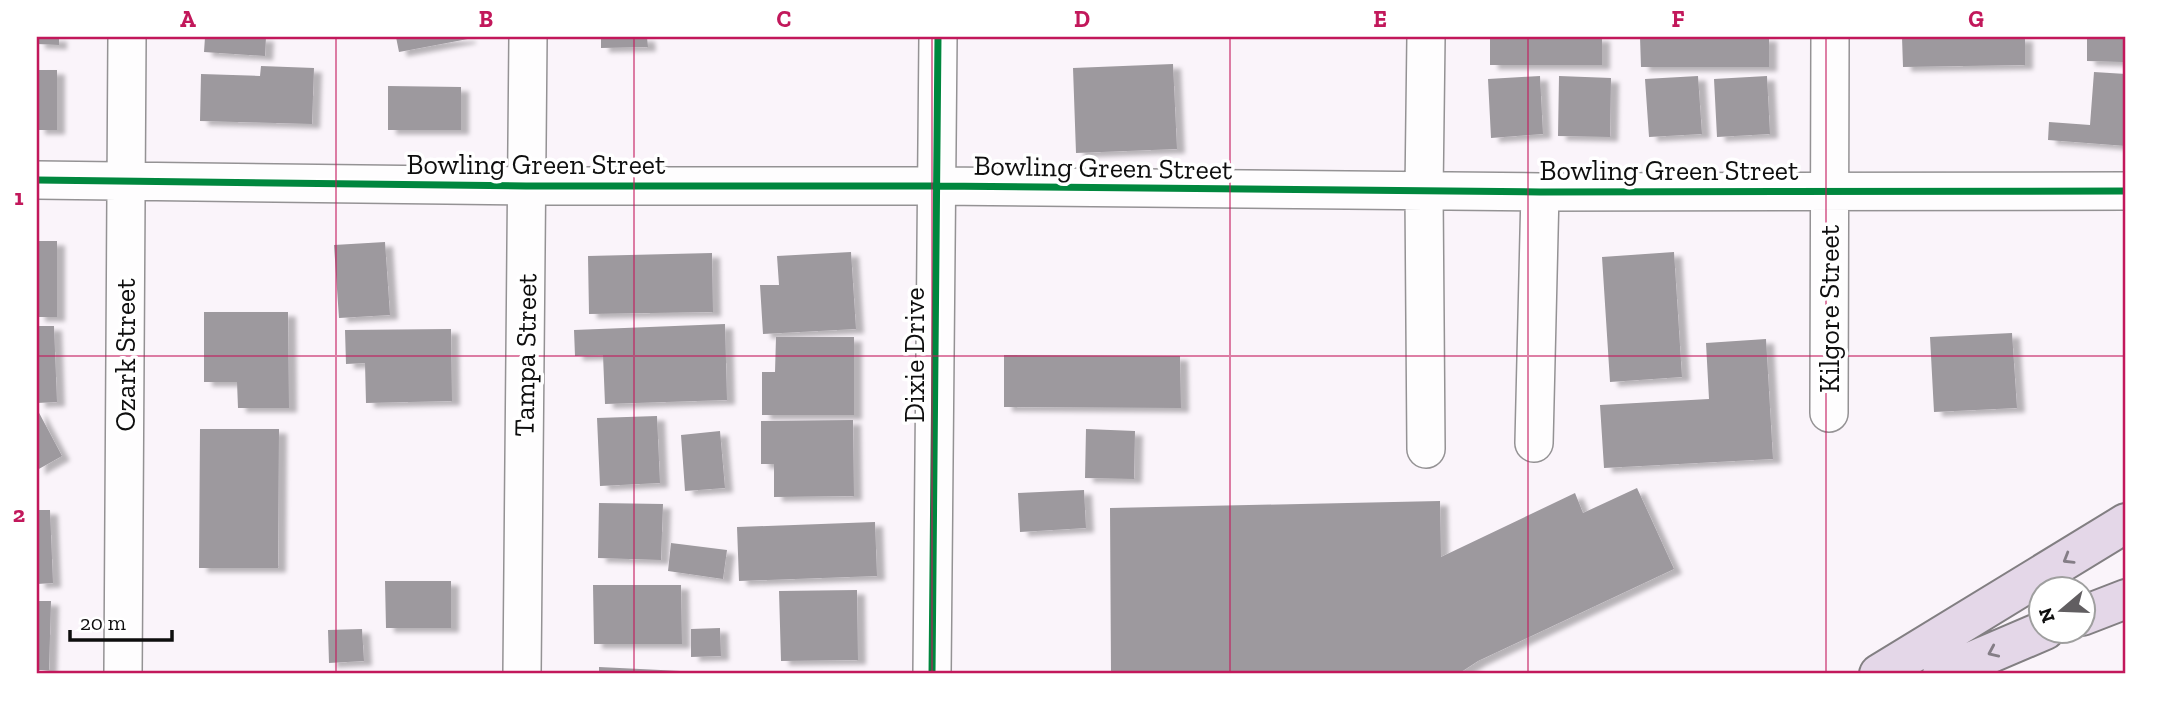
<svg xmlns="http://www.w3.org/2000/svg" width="2163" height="711" font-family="'Zilla Slab',serif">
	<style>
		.building { fill: #9d999e; filter: url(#shadow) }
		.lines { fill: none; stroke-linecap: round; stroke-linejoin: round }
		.minor-casing { stroke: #949294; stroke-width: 40 }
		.highway-casing { stroke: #827f82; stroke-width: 42 }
		.minor { stroke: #fefdfe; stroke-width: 37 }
		.highway { stroke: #e4d7e8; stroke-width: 38 }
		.cycleway-casing { stroke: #fff; stroke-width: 11 }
		.cycleway { stroke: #00873e; stroke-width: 7 }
		.oneway { stroke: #847d86 }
		.grid { fill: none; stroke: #c2185b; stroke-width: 2; stroke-opacity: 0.55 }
		.labels { text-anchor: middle; stroke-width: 7; stroke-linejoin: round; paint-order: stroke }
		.street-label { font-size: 28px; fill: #0e0e0e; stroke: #fff }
		.neatline { fill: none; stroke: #c2185b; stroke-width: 2.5 }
		.grid-label { font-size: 23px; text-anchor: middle; font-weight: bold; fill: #c2185b }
	</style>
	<defs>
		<filter id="shadow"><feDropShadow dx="8" dy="4.5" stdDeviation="2" flood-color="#0004"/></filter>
	</defs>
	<rect width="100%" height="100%" fill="#faf4fa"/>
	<!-- building -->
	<path class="building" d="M37,37H59V45L37,44Z
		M205,37H266L265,56L204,52Z
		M396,37H468V39L399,52Z
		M601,37H647L648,47L601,48Z
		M1490,37H1602V65H1490Z
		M1640,37H1769V67H1641Z
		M1902,37H2025V65L1903,67Z
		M2087,37H2124L2123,62L2087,61Z
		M1173,64L1177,149L1076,153L1073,68Z
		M261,66L314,68L312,124L200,121L201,74L260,76Z
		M37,70H57V130H37Z
		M2094,72L2126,74V146L2048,140L2049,122L2090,125Z
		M1540,76L1543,134L1491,138L1488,79Z
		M1559,76L1611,78L1610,137L1558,136Z
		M1698,76L1702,134L1649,137L1645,79Z
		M1767,76L1770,134L1717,137L1714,79Z
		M388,86L461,87V130H388Z
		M37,241H57V317H37Z
		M385,242L390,315L339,318L334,245Z
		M851,252L856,329L763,334L760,285H779L777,256Z
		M1674,252L1682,377L1610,382L1602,257Z
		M712,253L713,312L589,314L588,256Z
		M204,312H288L289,408H238L237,382H204Z
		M725,324L727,400L605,404L603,355L575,356L574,330Z
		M37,326H54L57,402L37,403Z
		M451,329L452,401L366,403L365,363L346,364L345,330Z
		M2012,333L2017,408L1934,412L1930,337Z
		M776,337H854V415H762V372H775Z
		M1766,339L1773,459L1604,468L1600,405L1709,399L1706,343Z
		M1004,355L1180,356L1181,408L1004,407Z
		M37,409L62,456L37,470Z
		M657,416L660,483L600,486L597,418Z
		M853,420L854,496L774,497V464H761V421Z
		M200,429H279L278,568H199Z
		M1086,429L1135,431L1134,479L1085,478Z
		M720,431L725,488L685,491L681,435Z
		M1637,488L1674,569L1478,661L1458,674H1111L1110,508L1440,501L1441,557L1575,493L1583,513Z
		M1084,490L1086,528L1020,532L1018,493Z
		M599,503L663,504L661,560L598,558Z
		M37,510H50L53,583L37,584Z
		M875,522L877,576L739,581L737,527Z
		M671,543L727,550L723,579L668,571Z
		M385,581H451V628H386Z
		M593,585H681L682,644H594Z
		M857,590L858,660L781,661L779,591Z
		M37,601H51L49,670H37Z
		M720,628L721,656L691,657V629Z
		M362,629L364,661L329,663L328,630Z
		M599,667L681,671V674H599Z"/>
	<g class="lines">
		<!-- minor casing -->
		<g class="minor-casing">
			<path id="minor" d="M1426,37L1424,192L1426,449
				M37,180L526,186H937L1540,192L2126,191
				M1829,413L1830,37
				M1534,443L1540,192
				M123,674L127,37
				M522,674L528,37
				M932,674L938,37"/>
		</g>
		<!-- highway casing -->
		<g class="highway-casing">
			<path id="highway" d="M2082,616L2126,599
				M1879,674L2126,523
				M1942,674L2045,630"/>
		</g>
		<!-- minor -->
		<use href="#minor" class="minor"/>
		<!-- highway -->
		<use href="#highway" class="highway"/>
		<!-- cycleway casing -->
		<g class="cycleway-casing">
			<path id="cycleway" d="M37,180L526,186H937L1540,192L2126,191
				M932,674L938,37"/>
		</g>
		<!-- cycleway -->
		<use href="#cycleway" class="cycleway"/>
	</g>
	<!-- one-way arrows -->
	<defs><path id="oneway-chevron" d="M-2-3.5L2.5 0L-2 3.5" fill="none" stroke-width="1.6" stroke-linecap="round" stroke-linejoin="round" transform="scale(1.75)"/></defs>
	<g class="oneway">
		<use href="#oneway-chevron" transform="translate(2068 559) rotate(149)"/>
		<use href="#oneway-chevron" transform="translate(1993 652) rotate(156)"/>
	</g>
	<!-- grid -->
	<path class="grid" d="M336,37V674M634,37V674M932,37V674M1230,37V674M1528,37V674M1826,37V674M37,356H2126"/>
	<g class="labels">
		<!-- street labels -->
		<g class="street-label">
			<text x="536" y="174">Bowling Green Street</text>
			<text transform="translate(1103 167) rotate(1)" y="10">Bowling Green Street</text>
			<text x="1669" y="180">Bowling Green Street</text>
			<text transform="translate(1829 309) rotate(-90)" y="10">Kilgore Street</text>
			<text transform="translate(125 355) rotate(-90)" y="10">Ozark Street</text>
			<text transform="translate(525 355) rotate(-89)" y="10">Tampa Street</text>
			<text transform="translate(914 355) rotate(-90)" y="10">Dixie Drive</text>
		</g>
	</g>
	<!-- border -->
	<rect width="2163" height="711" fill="none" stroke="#ffffff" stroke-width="77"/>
	<!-- north arrow -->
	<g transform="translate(2062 610) rotate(251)"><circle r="33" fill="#ffffff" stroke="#9f9f9f" stroke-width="2"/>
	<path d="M0-5L12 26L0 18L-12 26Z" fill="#615e61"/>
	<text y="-10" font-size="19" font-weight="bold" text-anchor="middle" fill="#0e0e0e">N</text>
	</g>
	<!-- scale -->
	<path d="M70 630v10h102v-10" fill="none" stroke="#0e0e0e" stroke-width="3.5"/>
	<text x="80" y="630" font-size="21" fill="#0e0e0e" stroke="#ffffff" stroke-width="5" paint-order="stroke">20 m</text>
	<rect x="38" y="38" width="2086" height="634" class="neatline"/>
	<g class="grid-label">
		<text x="188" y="27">A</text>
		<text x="486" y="27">B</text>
		<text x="784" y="27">C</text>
		<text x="1082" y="27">D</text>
		<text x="1380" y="27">E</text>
		<text x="1678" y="27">F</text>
		<text x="1976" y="27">G</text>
		<text x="19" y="205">1</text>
		<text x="19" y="522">2</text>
	</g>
</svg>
